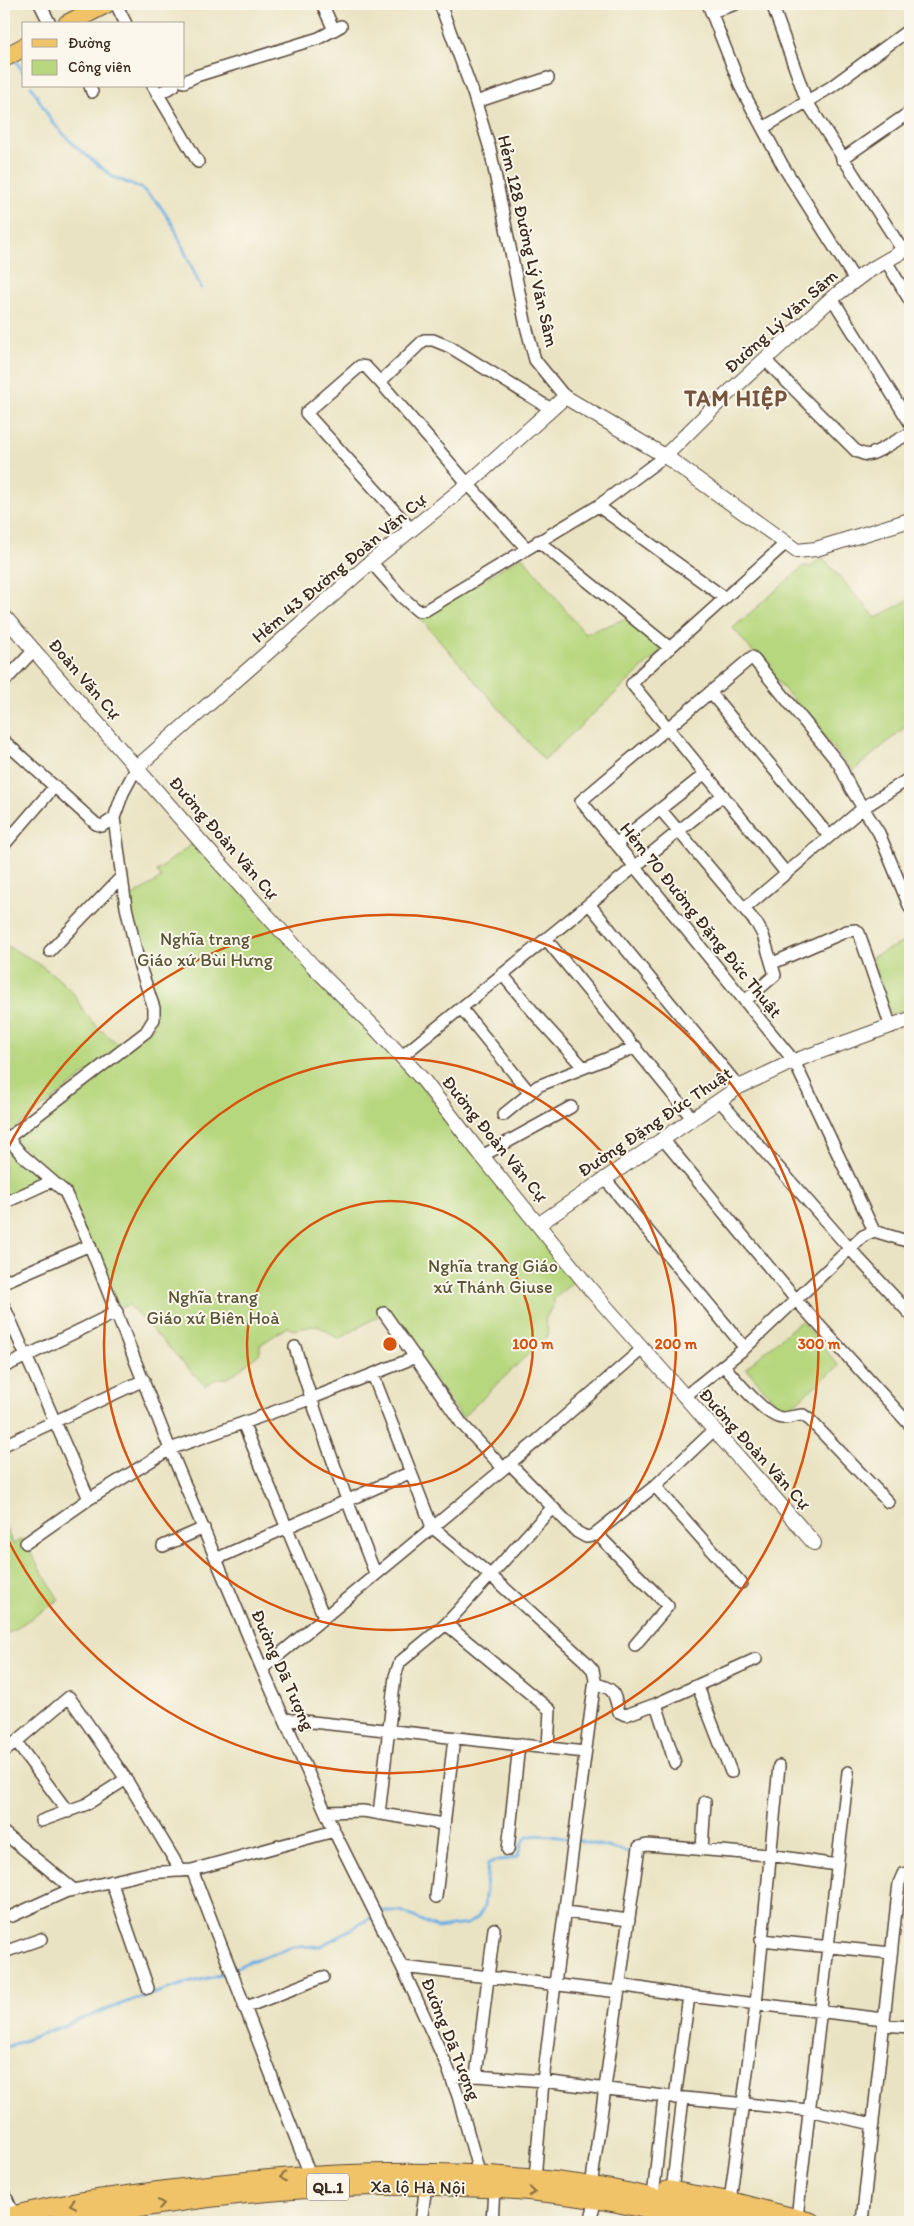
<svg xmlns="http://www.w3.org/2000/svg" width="914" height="2226" font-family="Itim,sans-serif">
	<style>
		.green { fill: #b7d77e; stroke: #79804e }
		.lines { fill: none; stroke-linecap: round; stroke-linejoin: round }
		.stream { stroke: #6dafe2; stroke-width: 3 }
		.minor-casing { stroke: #554637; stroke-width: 14 }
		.tertiary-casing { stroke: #554637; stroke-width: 16 }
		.primary-casing { stroke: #554637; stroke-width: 20 }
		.trunk-casing { stroke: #554637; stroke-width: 20 }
		.minor { stroke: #fff; stroke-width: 11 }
		.tertiary { stroke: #fff; stroke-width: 14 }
		.primary { stroke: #f0c369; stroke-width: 18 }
		.trunk { stroke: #f0c369; stroke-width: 18 }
		.oneway { stroke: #8c6f40 }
		.ring { fill: none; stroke: #d7540e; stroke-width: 2.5 }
		.labels { text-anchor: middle; stroke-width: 4; stroke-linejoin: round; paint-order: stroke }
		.shield { fill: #fbf7ec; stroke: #75685c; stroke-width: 1 }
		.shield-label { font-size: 16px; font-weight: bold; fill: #3b2a1e }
		.street-label { font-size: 18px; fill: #3b2a1e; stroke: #fbf7ec }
		.park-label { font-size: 18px; fill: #5a5536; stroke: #fbf7ec }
		.district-label { font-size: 22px; font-weight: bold; letter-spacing: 1px; fill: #74543d; stroke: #fbf7ec }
		.centre { fill: #d7540e; stroke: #fbf7ec; stroke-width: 2.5 }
		.ring-label { font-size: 15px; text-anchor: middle; font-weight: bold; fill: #d7540e; stroke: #fbf7ec; stroke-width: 4; stroke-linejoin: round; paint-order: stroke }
	</style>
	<rect width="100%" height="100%" fill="#fbf7ec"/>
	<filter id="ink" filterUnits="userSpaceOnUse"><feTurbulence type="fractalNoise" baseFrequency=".02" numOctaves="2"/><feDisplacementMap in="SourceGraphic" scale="10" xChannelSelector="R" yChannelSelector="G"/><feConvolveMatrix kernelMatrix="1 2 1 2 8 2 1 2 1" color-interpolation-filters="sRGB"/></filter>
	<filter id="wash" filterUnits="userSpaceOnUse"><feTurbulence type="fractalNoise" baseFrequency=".0096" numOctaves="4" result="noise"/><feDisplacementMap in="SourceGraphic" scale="20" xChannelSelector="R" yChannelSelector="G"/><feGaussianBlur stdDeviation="1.12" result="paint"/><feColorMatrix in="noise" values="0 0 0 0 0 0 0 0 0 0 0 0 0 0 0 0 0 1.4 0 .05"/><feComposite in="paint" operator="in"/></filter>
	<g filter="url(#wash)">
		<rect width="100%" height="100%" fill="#eae3c3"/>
		<!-- green -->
		<path class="green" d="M522,556L585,634L627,618L664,648L544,760L420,618Z
			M822,557L876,618L910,599V723L853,771L733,628L804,566L811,567Z
			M194,842L420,1084L576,1279L554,1299V1303L545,1320L549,1334L462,1418L387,1311L339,1339L317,1325L294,1330L287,1327L260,1345V1353L234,1374L227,1378H218L205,1386L129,1305L120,1308L54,1179L13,1138L154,1027L128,899L161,878L157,871Z
			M910,939V1008L891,1015L872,957Z
			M4,945C29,956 54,972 73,993C77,998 79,1004 83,1010C93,1025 107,1036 122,1046L9,1133L4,1128Z
			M4,1138L46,1181L4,1200Z
			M801,1321L839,1366L784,1412L746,1368Z
			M4,1525L13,1544L22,1539L59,1600L4,1636Z"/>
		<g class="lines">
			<!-- stream -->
			<path class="stream" d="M14,58L24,74
				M31,86L52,122L74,145L113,177L141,188L158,203L173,225L201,288
				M577,1840L628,1852
				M4,2048L124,2003L184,1984L217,1976L248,1962L293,1947L321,1946L383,1911H401L438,1928L467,1924L477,1918L484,1907L488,1864C497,1857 508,1862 518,1856C521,1851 520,1846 523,1841C528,1830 561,1838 571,1839"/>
		</g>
	</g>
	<g filter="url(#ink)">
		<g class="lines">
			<!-- minor casing -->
			<g class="minor-casing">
				<path id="minor" d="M40,4L50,24
					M116,4L126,24
					M322,4L334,30
					M440,4L473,93L490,149L526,326L535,360L565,397
					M708,4L742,90L783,166L855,280
					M772,4L807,102L903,251
					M711,12L736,4
					M184,82L196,76L319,38L341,26
					M90,86L92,92
					M153,86L198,162
					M157,94L174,86
					M476,102L548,78
					M763,128L831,87L910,29
					M842,159L910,112
					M886,261L910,301
					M832,298L910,423
					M765,360L856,451C861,453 866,456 871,454C884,450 896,439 910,434
					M380,382L424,340H433L450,347L551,409
					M598,506L725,598
					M411,529L306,413L360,366L366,367L380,382L468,484L527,549
					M538,541L670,648
					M786,543L643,672L632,684L786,873
					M371,562L402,597L418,611L426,610L598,506L665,456
					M4,682L34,650
					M710,692L829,836
					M4,741L96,824L102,826L114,818
					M137,767L123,793L114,818L126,907L139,964L154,1008V1019L146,1032L8,1138L21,1154L65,1192L86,1236L170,1449L262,1669L334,1831L402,1967L447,2066L458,2096L480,2176
					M660,809L757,924L763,935L775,975L745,1001
					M616,844L705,774
					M4,845L55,786
					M589,904L739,1087
					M744,909L863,808L910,778
					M546,939L692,1118
					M50,951L122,876
					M773,963L847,931L856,930L859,933L891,1027
					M502,974L541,1021L583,1067
					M461,1008L530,1093L538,1086L636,1047
					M402,1056L723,795
					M719,1100L850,1249L910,1314
					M503,1115L530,1093
					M662,1138L797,1301L910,1425
					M482,1156L571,1107
					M605,1179L745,1348
					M4,1203L52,1181
					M874,1231L794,1061L581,801L752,657L839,764L851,789L879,833L910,908
					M4,1282L90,1245
					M4,1306L89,1499
					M384,1313L462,1424L503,1468
					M295,1347C318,1424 346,1499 375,1573
					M724,1366C735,1378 766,1418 783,1418C789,1418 797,1415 803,1415L810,1420L888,1502
					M4,1367L117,1312
					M373,1375L432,1527L490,1575L585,1661L593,1670L595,1680L555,1984L543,2081L535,2179
					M684,1397L745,1348L863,1236L874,1231L910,1242
					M243,1423L324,1617
					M4,1445L144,1380
					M509,1463L577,1532L586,1537L592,1536L655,1486L714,1430
					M655,1486L741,1583
					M597,1534L668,1606L635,1645
					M26,1543L89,1499L170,1449L310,1399L416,1357
					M163,1546L204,1528
					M216,1559L409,1473
					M446,1624L550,1710L548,1748
					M262,1669L538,1440L642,1349
					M595,1684C615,1688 614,1693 619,1712L626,1715L656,1704L756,1659
					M698,1687L731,1772
					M656,1704L675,1763
					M285,1719L585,1752
					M16,1742L68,1812
					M4,1752L69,1697L126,1779L181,1871
					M326,1812L363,1811L443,1824
					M379,1814L395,1676L400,1662L446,1624L552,1508
					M41,1821L87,1804L126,1779
					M4,1833L74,1890
					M702,1849L705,1802
					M508,1850L519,1744
					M192,1870L310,2175
					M111,1881L148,1988
					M436,1897L454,1738
					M565,1912L629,1920
					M12,1916L65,1892L148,1873L192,1870L334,1831
					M761,1940L891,1953
					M4,1952L41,1939
					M402,1967L619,1992
					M620,1985L689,1996L884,2019
					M244,2008L323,1977
					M884,2025L910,2027
					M476,2076L494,1929
					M452,2077L476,2076L543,2081L664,2096L808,2110L873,2124
					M675,2098L689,1996
					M591,2187L639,1847L647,1845L769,1855L837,1865
					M654,2188L664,2096
					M672,2191L683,2098
					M4,2193L14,2215
					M730,2201L756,2004L779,1766
					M797,2218L848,1772
					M421,2222L426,2186
					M492,2222L494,2189
					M590,2222L596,2199
					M862,2222L899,1883L903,1874L910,1873"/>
			</g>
			<!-- tertiary casing -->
			<g class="tertiary-casing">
				<path id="tertiary" d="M665,456L724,397L832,298L865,273L910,247
					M4,616L208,850L312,965L377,1030L424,1081L482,1156L591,1290L814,1543
					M137,767L371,562L468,484L565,397L665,456L797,551L816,549L910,520
					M539,1224L739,1087L794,1061L910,1019"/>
			</g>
			<!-- primary casing -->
			<g class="primary-casing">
				<path id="primary" d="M67,24L106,4
					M4,58L24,47"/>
			</g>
			<!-- trunk casing -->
			<g class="trunk-casing">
				<path id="trunk" d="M668,2190L730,2201L811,2222
					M4,2218C56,2203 112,2197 166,2190C310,2171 468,2164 612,2189C660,2198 709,2211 757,2222
					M61,2222C236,2187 417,2173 594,2199C630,2204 666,2214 702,2222"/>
			</g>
			<!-- minor -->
			<use href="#minor" class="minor"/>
			<!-- tertiary -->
			<use href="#tertiary" class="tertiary"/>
			<!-- primary -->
			<use href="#primary" class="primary"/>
			<!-- trunk -->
			<use href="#trunk" class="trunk"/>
		</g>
		<!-- one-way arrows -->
		<defs><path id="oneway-chevron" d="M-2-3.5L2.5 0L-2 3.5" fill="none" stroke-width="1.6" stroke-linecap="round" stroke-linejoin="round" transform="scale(1.25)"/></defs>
		<g class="oneway">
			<use href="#oneway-chevron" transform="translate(283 2177) rotate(176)"/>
			<use href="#oneway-chevron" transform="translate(532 2192) rotate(5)"/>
			<use href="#oneway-chevron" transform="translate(73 2204) rotate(169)"/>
			<use href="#oneway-chevron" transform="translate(161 2204) rotate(-9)"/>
		</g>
	</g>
	<!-- distance rings -->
	<g class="ring">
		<circle cx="390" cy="1344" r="143"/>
		<circle cx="390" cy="1344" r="286"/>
		<path d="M4 1156A429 429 0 1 1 4 1532"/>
	</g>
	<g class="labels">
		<!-- shield labels -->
		<rect class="shield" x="307" y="2173.5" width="42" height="27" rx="4"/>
		<g class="shield-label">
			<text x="328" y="2193">QL.1</text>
		</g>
		<!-- street labels -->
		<g class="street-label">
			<text transform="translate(528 241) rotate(77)" y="6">Hẻm 128 Đường Lý Văn Sâm</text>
			<text transform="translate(781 321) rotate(-42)" y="6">Đường Lý Văn Sâm</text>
			<text transform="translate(339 568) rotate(-40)" y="6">Hẻm 43 Đường Đoàn Văn Cự</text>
			<text transform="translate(85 679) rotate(49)" y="6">Đoàn Văn Cự</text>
			<text transform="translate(224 838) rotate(49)" y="6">Đường Đoàn Văn Cự</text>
			<text transform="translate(701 920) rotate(51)" y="6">Hẻm 70 Đường Đặng Đức Thuật</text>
			<text transform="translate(655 1122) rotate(-34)" y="6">Đường Đặng Đức Thuật</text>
			<text transform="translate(495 1139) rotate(51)" y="6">Đường Đoàn Văn Cự</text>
			<text transform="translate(755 1449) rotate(48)" y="6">Đường Đoàn Văn Cự</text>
			<text transform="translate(283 1670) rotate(66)" y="6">Đường Dã Tượng</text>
			<text transform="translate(451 2039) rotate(68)" y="6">Đường Dã Tượng</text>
			<text transform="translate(418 2187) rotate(1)" y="6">Xa lộ Hà Nội</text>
		</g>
		<!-- park labels -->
		<g class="park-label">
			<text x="205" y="945">Nghĩa trang<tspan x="205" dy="21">Giáo xứ Bùi Hưng</tspan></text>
			<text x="493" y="1272">Nghĩa trang Giáo<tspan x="493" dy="21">xứ Thánh Giuse</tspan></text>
			<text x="213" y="1303">Nghĩa trang<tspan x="213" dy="21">Giáo xứ Biên Hoà</tspan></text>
		</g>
		<!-- district labels -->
		<g class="district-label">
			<text x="736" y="406">TAM HIỆP</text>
		</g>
	</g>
	<circle cx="390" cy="1344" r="8" class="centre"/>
	<g class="ring-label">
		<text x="533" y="1349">100 m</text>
		<text x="676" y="1349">200 m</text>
		<text x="819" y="1349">300 m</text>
	</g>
	<!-- margin -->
	<rect width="914" height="2226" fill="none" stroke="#fbf7ec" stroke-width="20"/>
	<!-- legend -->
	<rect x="22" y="22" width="162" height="65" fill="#fbf7ec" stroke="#aea59a"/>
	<rect x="32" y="39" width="25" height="8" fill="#f0c369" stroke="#aea59a"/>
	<text x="68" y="48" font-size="15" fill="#3b2a1e">Đường</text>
	<rect x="32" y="60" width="25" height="15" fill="#b7d77e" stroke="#aea59a"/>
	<text x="68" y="72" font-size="15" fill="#3b2a1e">Công viên</text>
</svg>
